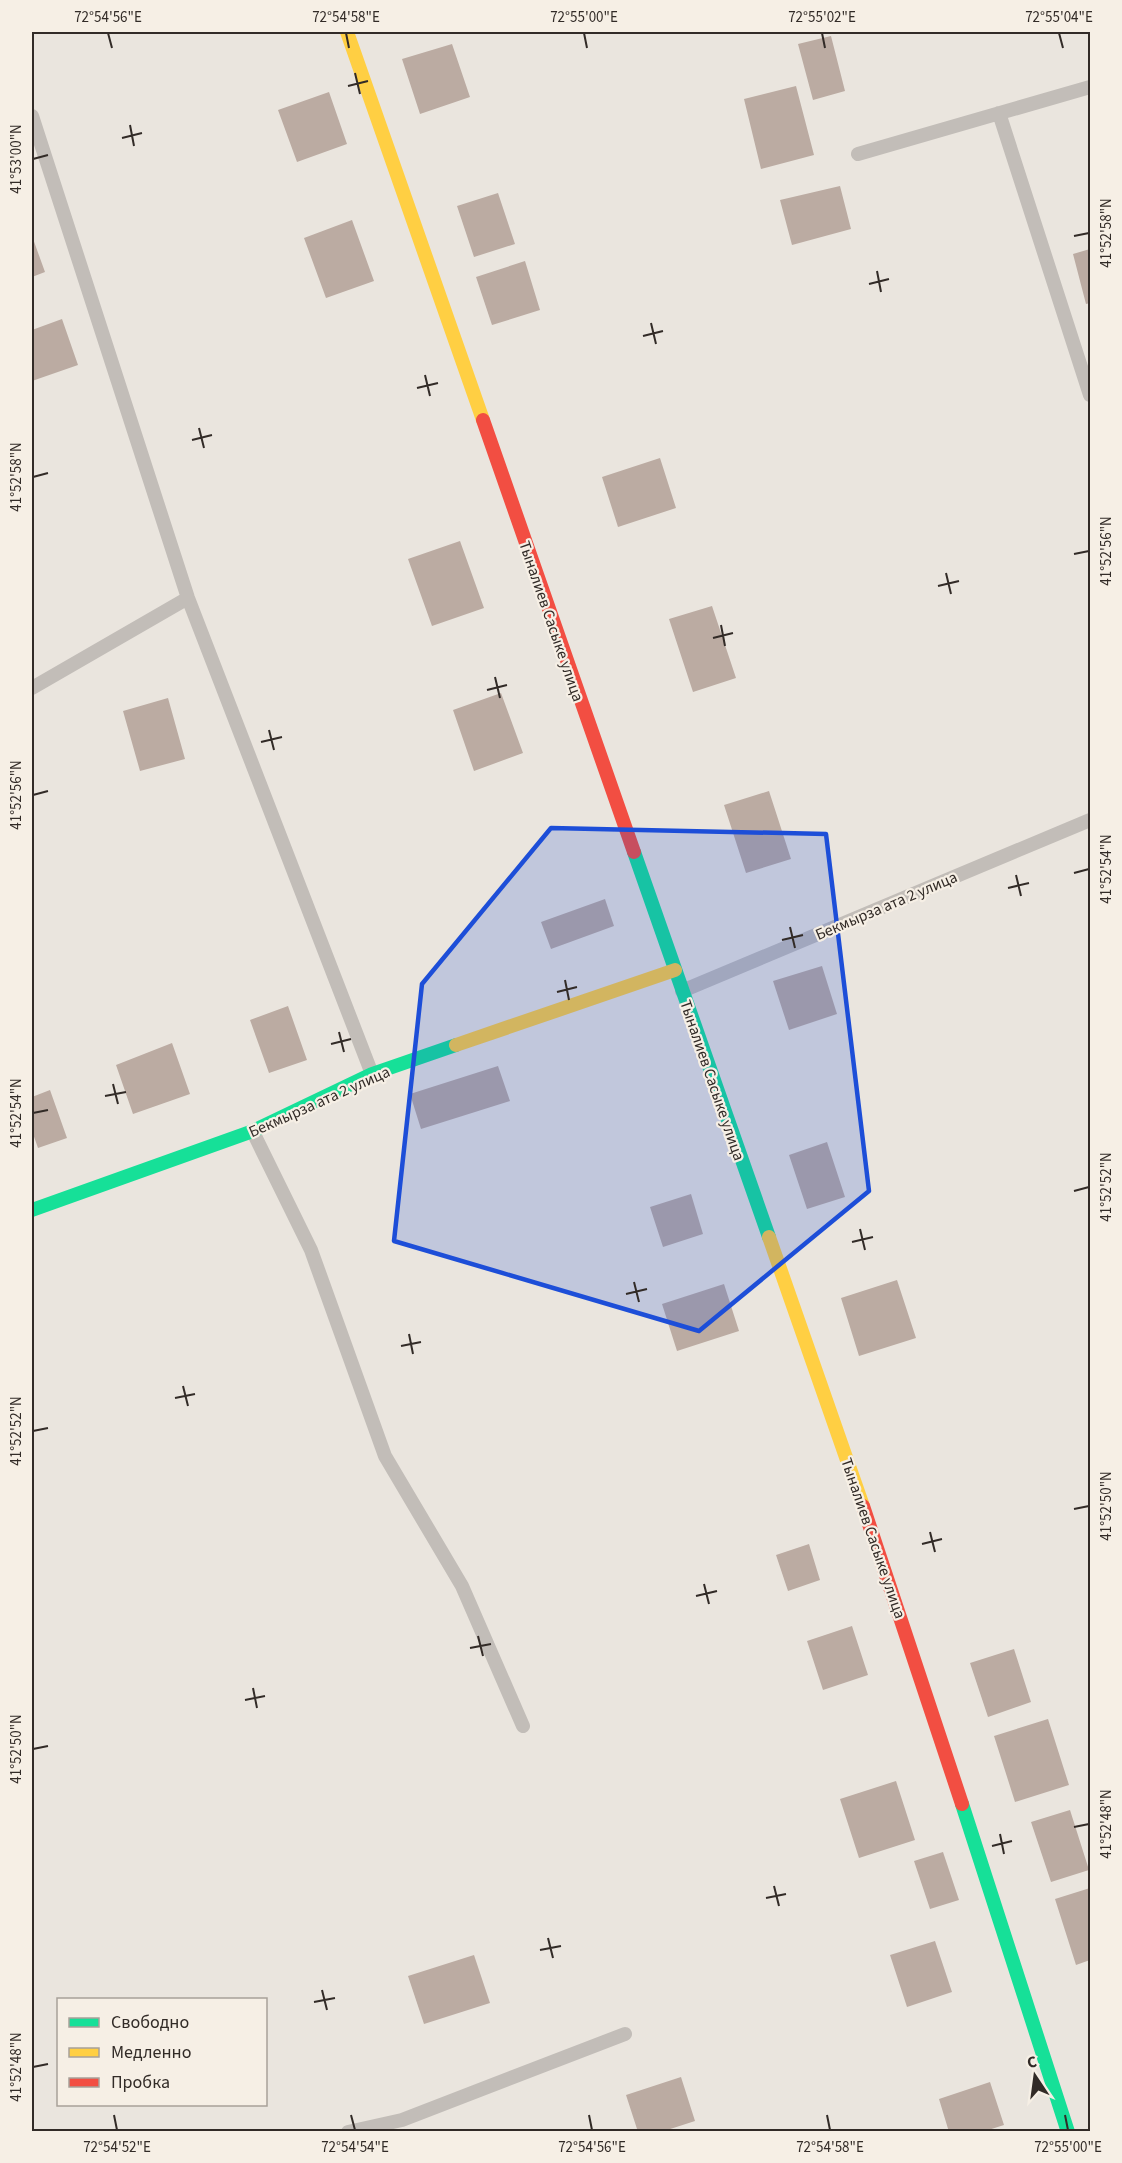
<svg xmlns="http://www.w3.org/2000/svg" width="1122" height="2163" font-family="'Source Sans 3',sans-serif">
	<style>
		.building { fill: #bbaba2 }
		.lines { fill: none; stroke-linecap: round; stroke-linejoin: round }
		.lane { stroke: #c2bdb8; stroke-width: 14 }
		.fast { stroke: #16e098; stroke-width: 14 }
		.slow { stroke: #ffcf43; stroke-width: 14 }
		.jam { stroke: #f24e42; stroke-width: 14 }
		.marked { fill: #1d4ed8; fill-opacity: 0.2; stroke: #1d4ed8; stroke-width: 4.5; stroke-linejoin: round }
		.ticks { fill: none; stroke: #322b27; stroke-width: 2 }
		.labels { text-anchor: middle; stroke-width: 4.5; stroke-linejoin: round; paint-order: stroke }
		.street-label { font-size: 16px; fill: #322b27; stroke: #f6efe5 }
		.neatline { fill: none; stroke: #322b27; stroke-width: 2 }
		.ticks-label { font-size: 15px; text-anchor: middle; fill: #322b27 }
	</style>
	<rect width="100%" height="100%" fill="#eae5de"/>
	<!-- building -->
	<path class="building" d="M831,36L845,91L813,100L798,44Z
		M452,44L470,97L420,114L402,59Z
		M796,86L814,155L761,169L744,99Z
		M329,92L347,144L297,162L278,110Z
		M840,186L851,229L792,245L780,200Z
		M498,193L515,244L474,257L457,206Z
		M352,220L374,281L326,298L304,238Z
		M32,236L45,272L32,277Z
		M1090,249V303L1086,304L1073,254Z
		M525,261L540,310L492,325L476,277Z
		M62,319L78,365L32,381V330Z
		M660,458L676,508L618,527L602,477Z
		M460,541L484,608L432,626L408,559Z
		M712,606L736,678L693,692L669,619Z
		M501,693L523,753L474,771L453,710Z
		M168,698L185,759L140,771L123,711Z
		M769,791L791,859L746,873L724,805Z
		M605,899L614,926L551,949L541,922Z
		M822,966L837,1014L789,1030L773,981Z
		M288,1006L307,1060L269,1073L250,1020Z
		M172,1043L190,1094L133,1114L116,1065Z
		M498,1066L510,1101L421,1129L410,1094Z
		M50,1090L67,1138L38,1148L32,1131V1097Z
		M827,1142L845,1197L807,1209L789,1155Z
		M691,1194L703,1234L663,1247L650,1207Z
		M897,1280L916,1338L859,1356L841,1298Z
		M724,1284L739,1331L677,1351L662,1304Z
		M809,1544L820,1580L788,1591L776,1555Z
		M852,1626L868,1675L823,1690L807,1641Z
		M1014,1649L1031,1702L988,1717L970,1663Z
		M1048,1719L1069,1785L1015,1802L994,1736Z
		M896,1781L915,1840L859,1858L840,1799Z
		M1070,1810L1089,1870L1051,1882L1031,1822Z
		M943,1852L959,1900L930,1909L914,1861Z
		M1090,1888V1960L1076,1965L1055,1899Z
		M935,1941L952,1992L907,2007L890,1955Z
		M474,1955L490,2003L424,2024L408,1976Z
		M681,2077L695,2121L661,2132H638L626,2095Z
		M990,2082L1004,2125L982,2132H949L939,2099Z"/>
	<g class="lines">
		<!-- lane -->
		<path class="lane" d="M999,113L1090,395
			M32,116L188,598L372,1074
			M858,154L1090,87
			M32,688L188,598
			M682,991L1090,820
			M253,1132L311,1250L385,1456L462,1586L523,1726
			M348,2132L402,2120L625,2034"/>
		<!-- fast -->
		<path class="fast" d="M634,852L769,1237
			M32,1210L253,1131L372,1074L456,1045
			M962,1804L1068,2132"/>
		<!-- slow -->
		<path class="slow" d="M347,32L483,420
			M456,1045L675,970
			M769,1237L863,1506"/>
		<!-- jam -->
		<path class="jam" d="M483,420L634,852
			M863,1506L962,1804"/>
	</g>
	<!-- marked area -->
	<path class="marked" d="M551,828L826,834L869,1191L699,1331L394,1241L422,984Z"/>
	<!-- ticks -->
	<path class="ticks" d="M108,33L112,48M346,33L349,48M584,33L587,48M822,33L825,48M1059,33L1063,48M355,73L360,94M348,86L368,81M130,125L134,146M122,138L142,133M33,159L48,155M1074,236L1089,233M877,271L881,292M869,284L889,279M651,323L656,344M643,336L663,331M425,375L430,396M417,388L438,383M199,428L204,448M192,440L212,435M33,477L48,473M1074,554L1089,551M946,573L951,594M938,586L959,581M721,625L725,646M713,638L733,633M495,677L500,698M487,690L507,685M269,730L274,750M261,742L282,737M33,795L48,791M1074,873L1089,869M1016,875L1021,896M1008,888L1029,883M790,927L795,948M782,940L803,935M565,980L569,1000M557,992L577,987M339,1032L344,1052M331,1044L351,1039M113,1084L118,1104M105,1096L126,1092M33,1113L48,1110M1074,1191L1089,1187M860,1229L865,1250M852,1242L873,1237M634,1282L639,1302M626,1294L647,1289M409,1334L413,1354M401,1346L421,1342M183,1386L188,1406M175,1398L195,1394M33,1431L48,1428M1074,1509L1089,1506M930,1532L935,1552M922,1544L942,1539M704,1584L709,1604M696,1596L717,1591M478,1636L483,1656M470,1648L491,1644M253,1688L257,1708M245,1700L265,1696M33,1749L48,1746M1074,1827L1089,1824M1000,1834L1004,1854M992,1846L1012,1841M774,1886L779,1906M766,1898L786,1894M548,1938L553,1958M540,1950L561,1946M322,1990L327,2010M314,2002L335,1998M33,2067L48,2064M114,2115L117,2130M351,2115L355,2130M589,2115L592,2130M827,2115L830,2130M1065,2115L1068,2130"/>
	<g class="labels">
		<!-- street labels -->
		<g class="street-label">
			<text transform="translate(552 621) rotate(71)" y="6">Тыналиев Сасыке улица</text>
			<text transform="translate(886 905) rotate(-23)" y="6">Бекмырза ата 2 улица</text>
			<text transform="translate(713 1080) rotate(71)" y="6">Тыналиев Сасыке улица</text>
			<text transform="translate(319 1101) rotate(-24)" y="6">Бекмырза ата 2 улица</text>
			<text transform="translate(874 1538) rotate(71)" y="6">Тыналиев Сасыке улица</text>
		</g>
	</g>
	<!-- border -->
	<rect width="1122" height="2163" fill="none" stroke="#f6efe5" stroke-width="66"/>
	<!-- legend -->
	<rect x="57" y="1998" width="210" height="108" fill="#f6efe5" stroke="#a8a199" stroke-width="1.5"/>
	<rect x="69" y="2018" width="30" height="9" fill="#16e098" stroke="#a8a199" stroke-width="1.5"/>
	<text x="111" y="2028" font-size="18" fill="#322b27">Свободно</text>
	<rect x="69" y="2048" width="30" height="9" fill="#ffcf43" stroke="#a8a199" stroke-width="1.5"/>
	<text x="111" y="2058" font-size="18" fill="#322b27">Медленно</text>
	<rect x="69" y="2078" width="30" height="9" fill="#f24e42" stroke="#a8a199" stroke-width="1.5"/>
	<text x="111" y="2088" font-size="18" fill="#322b27">Пробка</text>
	<!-- north arrow -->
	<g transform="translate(1035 2076) rotate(347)" stroke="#f6efe5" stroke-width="4.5" paint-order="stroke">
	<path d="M0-4.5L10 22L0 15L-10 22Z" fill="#322b27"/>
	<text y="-9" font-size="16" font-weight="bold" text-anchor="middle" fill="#322b27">С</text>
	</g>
	<rect x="33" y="33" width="1056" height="2097" class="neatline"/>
	<g class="ticks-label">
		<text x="108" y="22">72°54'56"E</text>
		<text x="346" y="22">72°54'58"E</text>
		<text x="584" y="22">72°55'00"E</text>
		<text x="822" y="22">72°55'02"E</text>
		<text x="1059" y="22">72°55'04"E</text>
		<text transform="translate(16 159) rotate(-90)" y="5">41°53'00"N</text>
		<text transform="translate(1106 233) rotate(-90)" y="5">41°52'58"N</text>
		<text transform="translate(16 477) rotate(-90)" y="5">41°52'58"N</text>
		<text transform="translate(1106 551) rotate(-90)" y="5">41°52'56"N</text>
		<text transform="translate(16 795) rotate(-90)" y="5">41°52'56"N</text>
		<text transform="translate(1106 869) rotate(-90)" y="5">41°52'54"N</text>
		<text transform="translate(16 1113) rotate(-90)" y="5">41°52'54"N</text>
		<text transform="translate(1106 1187) rotate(-90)" y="5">41°52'52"N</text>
		<text transform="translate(16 1431) rotate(-90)" y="5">41°52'52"N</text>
		<text transform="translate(1106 1506) rotate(-90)" y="5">41°52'50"N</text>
		<text transform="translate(16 1749) rotate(-90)" y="5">41°52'50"N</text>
		<text transform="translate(1106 1824) rotate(-90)" y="5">41°52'48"N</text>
		<text transform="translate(16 2067) rotate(-90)" y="5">41°52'48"N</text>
		<text x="117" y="2152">72°54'52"E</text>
		<text x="355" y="2152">72°54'54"E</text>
		<text x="592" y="2152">72°54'56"E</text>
		<text x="830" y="2152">72°54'58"E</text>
		<text x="1068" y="2152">72°55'00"E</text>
	</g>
</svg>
